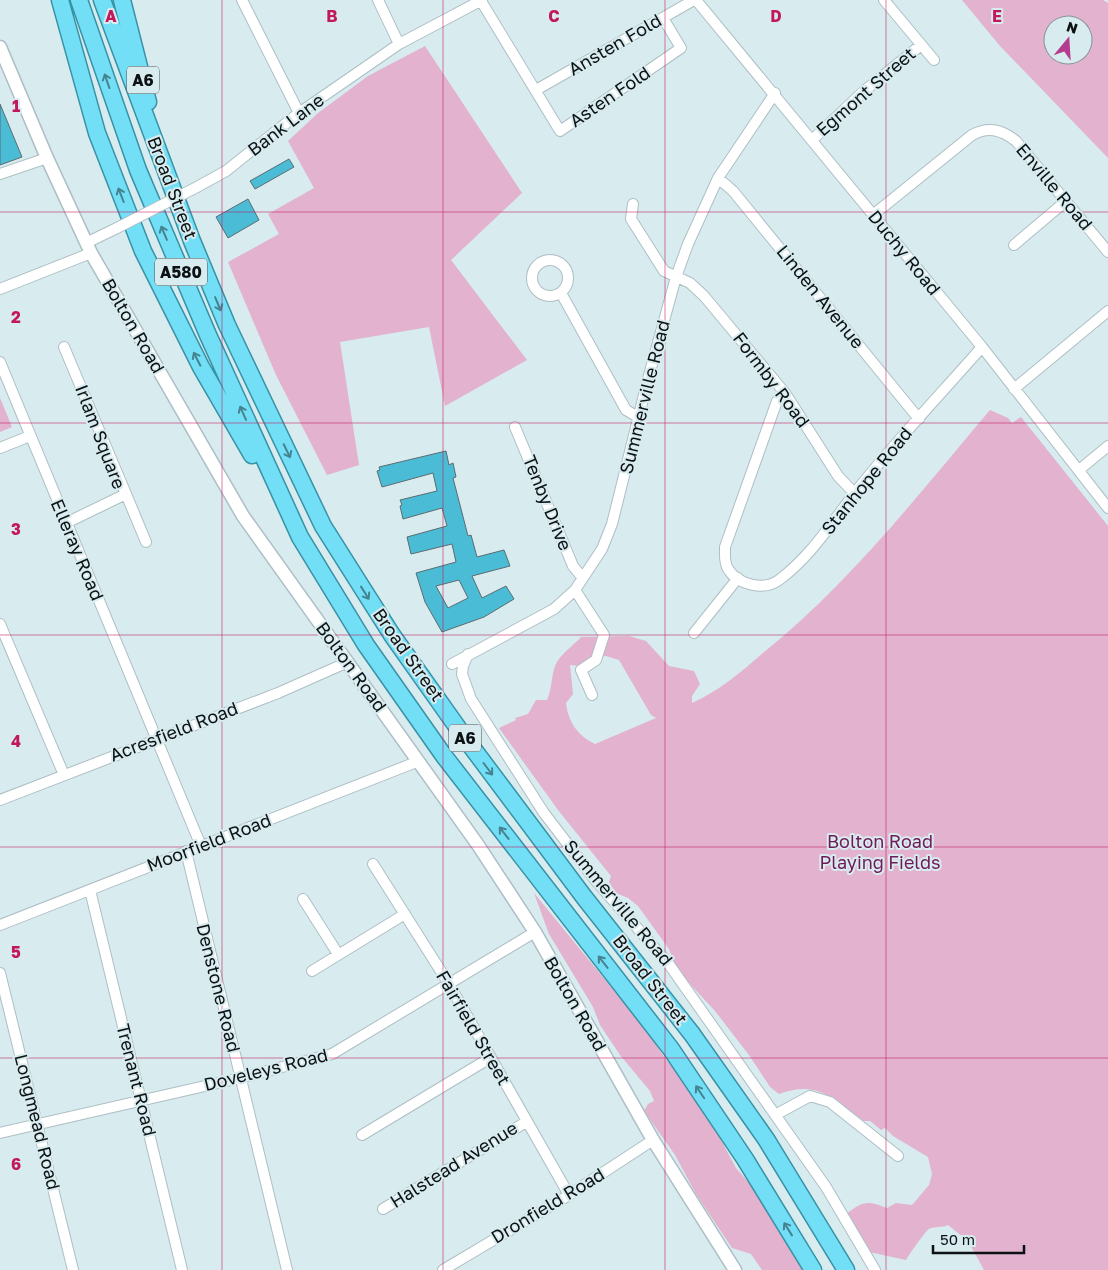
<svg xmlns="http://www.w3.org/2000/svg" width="1108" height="1270" font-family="'Golos Text',sans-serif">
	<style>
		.green { fill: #e2b2ce; fill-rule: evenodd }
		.building { fill: #4abcd5; stroke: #5c6c70; fill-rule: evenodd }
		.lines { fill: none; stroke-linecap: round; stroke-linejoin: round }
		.minor-casing { stroke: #adbfc4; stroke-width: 12 }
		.tertiary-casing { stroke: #adbfc4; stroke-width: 15 }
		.trunk-casing { stroke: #3892a6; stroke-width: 19 }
		.minor { stroke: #fff; stroke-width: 10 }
		.tertiary { stroke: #fff; stroke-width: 12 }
		.trunk { stroke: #73dff6; stroke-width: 16 }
		.minor-bridge-casing { stroke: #adbfc4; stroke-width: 12; stroke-linecap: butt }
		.minor-bridge { stroke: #fff; stroke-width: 10 }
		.oneway { stroke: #458390 }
		.grid { fill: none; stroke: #c2185b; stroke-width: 1; stroke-opacity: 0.55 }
		.labels { text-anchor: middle; stroke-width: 4; stroke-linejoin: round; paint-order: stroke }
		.shield { fill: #d8ebef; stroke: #495356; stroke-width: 1 }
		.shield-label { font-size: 16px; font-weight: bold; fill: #0c1214 }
		.street-label { font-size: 18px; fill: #0c1214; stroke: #d8ebef }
		.park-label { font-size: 18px; fill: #701957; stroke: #d8ebef }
		.grid-label { font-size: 16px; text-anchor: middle; font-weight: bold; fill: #c2185b; stroke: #d8ebef; stroke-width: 4; stroke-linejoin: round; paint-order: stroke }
	</style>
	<rect width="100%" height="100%" fill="#d8ebef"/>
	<!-- green -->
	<path class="green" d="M962,0H1103L1108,3V158L1000,46ZM1053,25H1083V55H1053Z
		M425,46L522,193L451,260L527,360L445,406L429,327L340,342L359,465L327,475L276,375L228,262L279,234L268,214L314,188L288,141L318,113L368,76Z
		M0,398L12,427L0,432Z
		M990,410L1008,418L1012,423L1021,417L1108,526V1270H984L968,1241L948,1225C942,1228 935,1226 929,1229C927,1229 908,1256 906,1260L869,1252L846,1214C863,1201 867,1200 887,1208L896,1203L912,1205L929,1185L932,1174L928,1157L893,1136L885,1128L881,1130L870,1121H864C835,1100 818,1079 779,1094L770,1087L749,1055L715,1011L677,970L669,949L638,906L628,898L616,893L609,882L611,876L558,810L499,728L516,720L515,718L528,714L536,700H547C552,689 551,678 555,666C560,654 572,647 581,637L629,636L646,641L669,666L694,671L700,684L692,696V703C719,691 741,672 763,653C849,584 919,494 990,410ZM606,656L619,660L651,715L656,718L595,744C578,736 568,722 566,703L573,694L570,665L581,666L589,658Z
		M534,893L647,1031L666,1060L685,1078L707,1114L736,1168L755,1190L773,1217L802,1270H762L751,1254L732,1248L696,1194L675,1155L644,1111L648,1104L654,1101L650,1091L620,1055L600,1025L593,1007L549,934Z"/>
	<!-- building -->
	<path class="building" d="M0,104L22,157L0,165Z
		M289,159L294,167L255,189L250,181Z
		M248,199L259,220L228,238L216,217Z
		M446,451L449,465L453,463L456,477L453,478L468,536L471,535L477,557L504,550L510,566L472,576L482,598L506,586L514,599L484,617L442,632L425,602L416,573L456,562L452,544L411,554L407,537L447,526L442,508L403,519L400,506L402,505L400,500L437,491L433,473L382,487L377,471L380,470L379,467ZM459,580L468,598L448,608L436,586Z"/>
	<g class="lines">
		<!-- minor casing -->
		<g class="minor-casing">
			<path id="minor" d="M242,0L299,113
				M378,0L399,44
				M696,0L982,347L1108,508
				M884,0L934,60
				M481,1L560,131L681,48L663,18
				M536,90L694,0
				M812,140L863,92L921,45
				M0,174L47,158
				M718,178L733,191L919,419
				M197,187L226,171L299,113L399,44L482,0
				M633,204L631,219L664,271L690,283L704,296L785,393L838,476L855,494
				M873,215L972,135C989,126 1002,130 1016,141L1108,252
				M86,243L117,228
				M1014,245L1066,201
				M532 278a18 18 0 1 1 36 0a18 18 0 1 1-36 0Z
				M0,289L91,253
				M561,293L626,410L638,417
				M64,347L126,494L66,523
				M0,362L201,846
				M1014,389L1108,311
				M785,393L777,401L725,547C725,554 724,563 728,569C738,585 764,591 779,580C810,557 831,524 854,494C894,443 939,396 982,347
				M515,427L573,566L582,577
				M0,448L30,436
				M1079,470L1108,446
				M126,494L146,542
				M575,590L604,635L596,660L581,670L592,695
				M0,624L64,775
				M694,633L738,578
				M468,654L463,666L462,674L471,699L544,813L596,881L668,963L826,1187L875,1270
				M452,664L554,609L575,590L602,549L612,524L648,379L676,277L688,244L718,178L775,93
				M0,800L278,693L348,662
				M186,851L287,1270
				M373,864L449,984L569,1195
				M90,890L182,1270
				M303,899L338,954
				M0,925L419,761
				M312,971L405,914
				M0,973L73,1270
				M777,1114L810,1096L830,1102L898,1156
				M0,1133L240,1078L332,1054L535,932
				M362,1135L490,1058
				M383,1209L526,1122
				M443,1270L569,1195L653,1140"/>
		</g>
		<!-- tertiary casing -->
		<g class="tertiary-casing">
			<path id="tertiary" d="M0,47L47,158L91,253L243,516L478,845L535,932L653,1140L735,1270"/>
		</g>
		<!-- trunk casing -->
		<g class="trunk-casing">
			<path id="trunk" d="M60,0L97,133L143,251L201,367L252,455
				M79,0L138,170L208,335L300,537L366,645L444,756L671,1049L745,1159L813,1270
				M102,0L192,241L227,325L323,526L392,635L465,738L584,897L692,1034L766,1139L846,1270
				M122,0L148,102"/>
		</g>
		<!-- minor -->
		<use href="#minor" class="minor"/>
		<!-- tertiary -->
		<use href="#tertiary" class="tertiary"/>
		<!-- trunk -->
		<use href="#trunk" class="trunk"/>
		<!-- minor-bridge casing -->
		<g class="minor-bridge-casing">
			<path id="minor-bridge" d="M117,228L197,187"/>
		</g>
		<!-- minor-bridge -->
		<use href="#minor-bridge" class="minor-bridge"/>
	</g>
	<!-- one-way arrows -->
	<defs><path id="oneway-shaft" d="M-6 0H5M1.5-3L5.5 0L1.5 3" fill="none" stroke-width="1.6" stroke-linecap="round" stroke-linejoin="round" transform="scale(1.25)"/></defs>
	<g class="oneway">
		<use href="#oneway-shaft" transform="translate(107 81) rotate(-109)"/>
		<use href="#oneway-shaft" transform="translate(121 195) rotate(-111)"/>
		<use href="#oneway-shaft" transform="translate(164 233) rotate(-113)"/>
		<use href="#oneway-shaft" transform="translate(218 304) rotate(67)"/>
		<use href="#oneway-shaft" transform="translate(197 359) rotate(-117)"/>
		<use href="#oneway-shaft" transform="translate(243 413) rotate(-114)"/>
		<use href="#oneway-shaft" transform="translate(287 451) rotate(64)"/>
		<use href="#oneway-shaft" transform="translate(365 593) rotate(58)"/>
		<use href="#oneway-shaft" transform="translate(488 769) rotate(53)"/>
		<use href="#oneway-shaft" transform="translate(504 833) rotate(-128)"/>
		<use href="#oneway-shaft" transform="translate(603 962) rotate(-128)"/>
		<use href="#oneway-shaft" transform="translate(700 1092) rotate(-124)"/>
		<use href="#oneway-shaft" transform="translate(788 1229) rotate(-122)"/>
	</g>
	<!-- grid -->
	<path class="grid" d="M222,0V1270M443,0V1270M665,0V1270M886,0V1270M0,212H1108M0,423H1108M0,635H1108M0,847H1108M0,1058H1108"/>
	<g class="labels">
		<!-- shield labels -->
		<g class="shield">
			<rect x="127" y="66.5" width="32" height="27" rx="4"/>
			<rect x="155" y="258.5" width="52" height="27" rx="4"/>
			<rect x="449" y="724.5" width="32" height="27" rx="4"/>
		</g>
		<g class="shield-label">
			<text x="143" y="86">A6</text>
			<text x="181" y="278">A580</text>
			<text x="465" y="744">A6</text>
		</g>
		<!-- street labels -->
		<g class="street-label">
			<text transform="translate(615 45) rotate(-30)" y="6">Ansten Fold</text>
			<text transform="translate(866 92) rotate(-41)" y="6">Egmont Street</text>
			<text transform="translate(610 97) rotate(-34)" y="6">Asten Fold</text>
			<text transform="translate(286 125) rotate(-37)" y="6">Bank Lane</text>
			<text transform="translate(1054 187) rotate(50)" y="6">Enville Road</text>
			<text transform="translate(172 188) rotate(69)" y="6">Broad Street</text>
			<text transform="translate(904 253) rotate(51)" y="6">Duchy Road</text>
			<text transform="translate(820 297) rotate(51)" y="6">Linden Avenue</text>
			<text transform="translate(133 326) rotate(60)" y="6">Bolton Road</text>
			<text transform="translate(771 380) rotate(53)" y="6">Formby Road</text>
			<text transform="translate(645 397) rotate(-76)" y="6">Summerville Road</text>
			<text transform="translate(100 437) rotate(69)" y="6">Irlam Square</text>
			<text transform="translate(867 481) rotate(-51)" y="6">Stanhope Road</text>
			<text transform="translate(547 503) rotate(68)" y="6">Tenby Drive</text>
			<text transform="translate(77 550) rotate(67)" y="6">Elleray Road</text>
			<text transform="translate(408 655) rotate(55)" y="6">Broad Street</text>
			<text transform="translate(351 667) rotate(54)" y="6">Bolton Road</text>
			<text transform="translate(174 732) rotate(-21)" y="6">Acresfield Road</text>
			<text transform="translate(209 843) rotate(-21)" y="6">Moorfield Road</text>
			<text transform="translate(618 903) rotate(50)" y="6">Summerville Road</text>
			<text transform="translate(650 980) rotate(52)" y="6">Broad Street</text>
			<text transform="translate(218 988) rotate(76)" y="6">Denstone Road</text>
			<text transform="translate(575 1004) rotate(60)" y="6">Bolton Road</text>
			<text transform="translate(473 1028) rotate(60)" y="6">Fairfield Street</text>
			<text transform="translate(266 1070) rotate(-14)" y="6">Doveleys Road</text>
			<text transform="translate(136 1080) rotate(76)" y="6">Trenant Road</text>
			<text transform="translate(37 1122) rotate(76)" y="6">Longmead Road</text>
			<text transform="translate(454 1165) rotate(-32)" y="6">Halstead Avenue</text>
			<text transform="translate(548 1206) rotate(-31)" y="6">Dronfield Road</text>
		</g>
		<!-- park labels -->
		<g class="park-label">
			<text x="880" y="848">Bolton Road<tspan x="880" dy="21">Playing Fields</tspan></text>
		</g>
	</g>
	<g class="grid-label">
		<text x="111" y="22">A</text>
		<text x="332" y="22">B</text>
		<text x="554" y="22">C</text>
		<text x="776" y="22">D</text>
		<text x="997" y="22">E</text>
		<text x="16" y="112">1</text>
		<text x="16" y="323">2</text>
		<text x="16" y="535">3</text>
		<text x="16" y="747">4</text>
		<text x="16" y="958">5</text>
		<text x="16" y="1170">6</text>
	</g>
	<!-- north arrow -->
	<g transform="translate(1068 40) rotate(18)"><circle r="24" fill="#d8ebef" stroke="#869497"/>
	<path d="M0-4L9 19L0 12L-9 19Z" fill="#b43b8e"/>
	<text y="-8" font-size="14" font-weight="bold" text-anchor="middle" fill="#0c1214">N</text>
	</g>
	<!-- scale -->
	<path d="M933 1245v8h91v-8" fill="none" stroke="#0c1214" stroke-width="2.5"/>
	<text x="940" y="1245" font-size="15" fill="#0c1214" stroke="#d8ebef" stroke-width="4" paint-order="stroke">50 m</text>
</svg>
